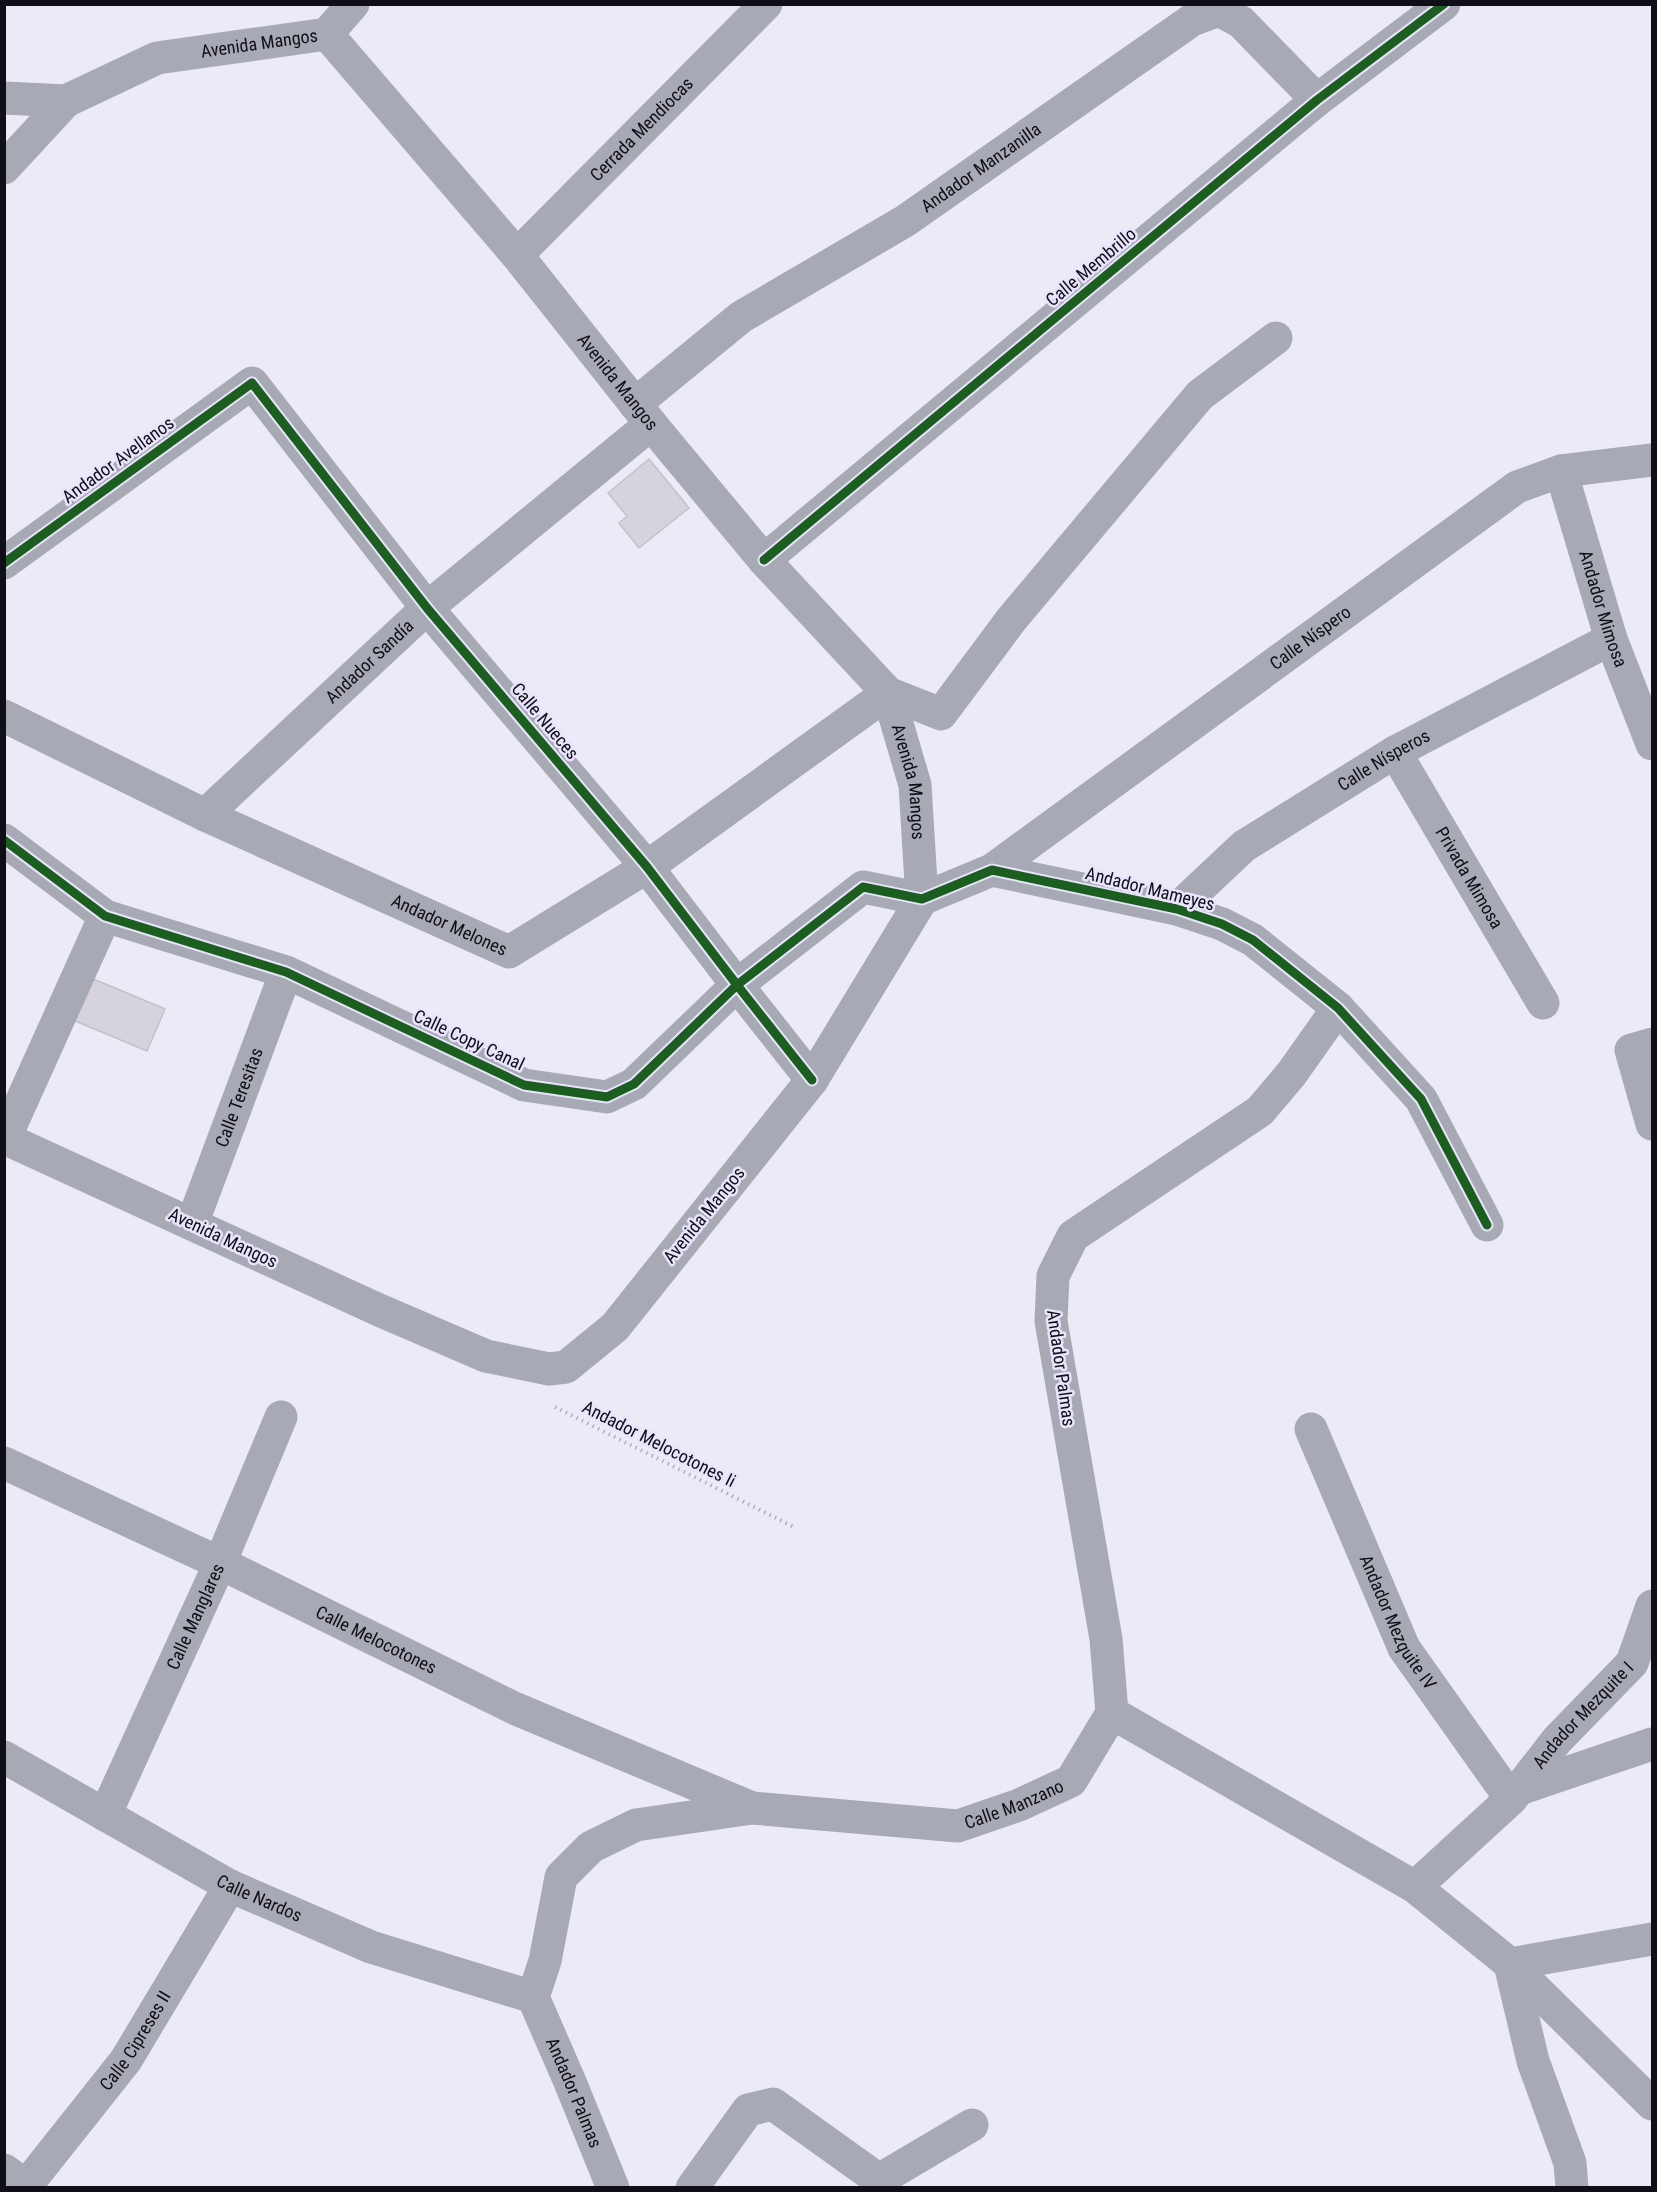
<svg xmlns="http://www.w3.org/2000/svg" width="1657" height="2192" font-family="'Roboto Condensed',sans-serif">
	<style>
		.building { fill: #d7d3dc; stroke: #c4c0c8; stroke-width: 1.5 }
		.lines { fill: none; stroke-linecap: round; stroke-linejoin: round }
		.path { stroke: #afb0ba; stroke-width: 4; stroke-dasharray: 1.5 4.5; stroke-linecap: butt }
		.street { stroke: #a7aab4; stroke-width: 33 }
		.secondary { stroke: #a7a9b5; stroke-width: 33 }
		.cycleway-casing { stroke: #e9e4fc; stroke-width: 13 }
		.cycleway { stroke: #1b5e20; stroke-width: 9 }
		.labels { text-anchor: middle; stroke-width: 5; stroke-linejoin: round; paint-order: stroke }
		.street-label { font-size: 18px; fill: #100e16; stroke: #e9e4fc }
	</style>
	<rect width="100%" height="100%" fill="#eceaf6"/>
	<!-- building -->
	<path class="building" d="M649,459L689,508L639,548L619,523L627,516L608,493Z
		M91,978L165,1009L147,1051L73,1020Z"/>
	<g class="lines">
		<!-- path -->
		<path class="path" d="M555,1407L794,1527"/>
		<!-- street -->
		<g class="street">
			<path d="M327,34L353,4"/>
			<path d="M4,168L66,101"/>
			<path id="s1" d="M517,255L766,4"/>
			<path id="s2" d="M635,404L741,317L905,221L1192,20L1219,10L1241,22L1317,100"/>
			<path id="s3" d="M1561,471L1611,639L1652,744"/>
			<path d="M764,560L1317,100L1444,4"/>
			<path d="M4,563L252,383L427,608L647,867L737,985L812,1080"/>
			<path id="s4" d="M4,716L205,815L509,952L647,867L888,693L941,714L1011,620L1200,395L1276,338"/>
			<path id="s5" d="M1395,752L1543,1003"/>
			<path id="s6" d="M205,815L427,608L651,424"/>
			<path d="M4,840L105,916L286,972L524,1085L607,1097L634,1084L737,985L863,887L922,899L992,870L1177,909L1222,924L1253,940L1338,1008L1421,1099L1487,1225"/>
			<path id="s7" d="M992,870L1517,487L1561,471L1652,460"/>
			<path id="s8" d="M1177,909L1244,846L1395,752L1611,639"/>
			<path d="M1652,1044L1631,1050L1652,1124"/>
			<path d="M5,1138L105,916"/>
			<path id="s9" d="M192,1224L286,972"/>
			<path id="s10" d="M1311,1429L1404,1648L1511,1799"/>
			<path id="s11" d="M4,1463L220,1563L514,1708L752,1808"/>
			<path d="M1112,1713L1106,1639L1051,1321L1053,1276L1073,1236L1260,1111L1292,1073L1338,1008"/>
			<path d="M1112,1713L1415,1887L1510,1964L1533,2061L1570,2163L1572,2188"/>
			<path id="s12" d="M4,1757L230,1886L371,1947L533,1997"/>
			<path id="s13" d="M1519,1789L1557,1740L1632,1663L1652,1606"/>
			<path id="s14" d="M105,1815L220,1563L281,1417"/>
			<path d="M1415,1887L1511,1799L1519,1789L1652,1744"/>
			<path d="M1510,1964L1652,2104"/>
			<path d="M1510,1964L1652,1939"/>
			<path id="s15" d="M533,1997L545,1961L561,1877L591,1847L636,1825L752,1808L958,1826L1019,1805L1071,1781L1112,1713"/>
			<path id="s16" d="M533,1997L570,2082L613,2188"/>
			<path id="s17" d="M26,2186L126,2060L230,1886"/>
			<path d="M692,2188L748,2110L773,2104L879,2180L972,2125"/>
		</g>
		<!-- secondary -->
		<g class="secondary">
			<path id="s18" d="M4,98L66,101L157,58L327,34L517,255L651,424L764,560L888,693L915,785L922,899L812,1080L615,1327L566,1367L549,1369L486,1356L379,1310L4,1138"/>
			<path d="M4,2170L29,2188"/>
		</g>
		<!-- cycleway casing -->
		<g class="cycleway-casing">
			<path id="cycleway" d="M764,560L1317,100L1444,4
				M4,563L252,383L427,608L647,867L737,985L812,1080
				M4,840L105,916L286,972L524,1085L607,1097L634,1084L737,985L863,887L922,899L992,870L1177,909L1222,924L1253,940L1338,1008L1421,1099L1487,1225"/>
		</g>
		<!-- cycleway -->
		<use href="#cycleway" class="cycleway"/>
	</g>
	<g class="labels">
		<!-- street labels -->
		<g class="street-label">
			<text dy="6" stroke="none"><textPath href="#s18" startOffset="266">Avenida Mangos</textPath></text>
			<text dy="6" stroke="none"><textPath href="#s1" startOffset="177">Cerrada Mendiocas</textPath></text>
			<text dy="6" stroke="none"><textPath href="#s2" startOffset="420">Andador Manzanilla</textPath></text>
			<text transform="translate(1091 267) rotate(-40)" y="6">Calle Membrillo</text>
			<text dy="6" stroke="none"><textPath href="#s18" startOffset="788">Avenida Mangos</textPath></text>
			<text transform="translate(118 460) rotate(-36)" y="6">Andador Avellanos</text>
			<text dy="6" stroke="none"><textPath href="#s3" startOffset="144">Andador Mimosa</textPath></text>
			<text dy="6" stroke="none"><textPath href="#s7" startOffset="394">Calle Níspero</textPath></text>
			<text dy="6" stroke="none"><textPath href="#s6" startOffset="225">Andador Sandía</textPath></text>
			<text transform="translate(545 721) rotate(50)" y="6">Calle Nueces</text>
			<text dy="6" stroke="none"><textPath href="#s8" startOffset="256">Calle Nísperos</textPath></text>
			<text dy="6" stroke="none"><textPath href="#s18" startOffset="1292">Avenida Mangos</textPath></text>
			<text dy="6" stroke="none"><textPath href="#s5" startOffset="146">Privada Mimosa</textPath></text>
			<text transform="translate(1150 889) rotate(14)" y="6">Andador Mameyes</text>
			<text dy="6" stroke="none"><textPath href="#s4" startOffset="492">Andador Melones</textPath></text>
			<text transform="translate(469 1040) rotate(25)" y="6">Calle Copy Canal</text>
			<text dy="6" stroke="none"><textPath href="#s9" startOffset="135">Calle Teresitas</textPath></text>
			<text transform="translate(704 1215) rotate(-51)" y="6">Avenida Mangos</text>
			<text transform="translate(223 1238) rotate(25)" y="6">Avenida Mangos</text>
			<text transform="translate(1061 1368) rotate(82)" y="6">Andador Palmas</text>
			<text transform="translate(659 1444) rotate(27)" y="6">Andador Melocotones Ii</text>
			<text dy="6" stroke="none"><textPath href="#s14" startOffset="218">Calle Manglares</textPath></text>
			<text dy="6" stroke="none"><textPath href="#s10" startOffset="212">Andador Mezquite IV</textPath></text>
			<text dy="6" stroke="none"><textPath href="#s11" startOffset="412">Calle Melocotones</textPath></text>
			<text dy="6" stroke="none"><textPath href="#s13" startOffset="98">Andador Mezquite I</textPath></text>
			<text dy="6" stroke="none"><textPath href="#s15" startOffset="600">Calle Manzano</textPath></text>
			<text dy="6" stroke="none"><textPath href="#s12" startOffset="292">Calle Nardos</textPath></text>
			<text dy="6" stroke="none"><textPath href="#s17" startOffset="182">Calle Cipreses II</textPath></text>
			<text dy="6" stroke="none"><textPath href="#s16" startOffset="104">Andador Palmas</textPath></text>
		</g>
	</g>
	<!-- border -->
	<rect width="1657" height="2192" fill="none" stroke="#100e16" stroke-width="12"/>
</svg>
